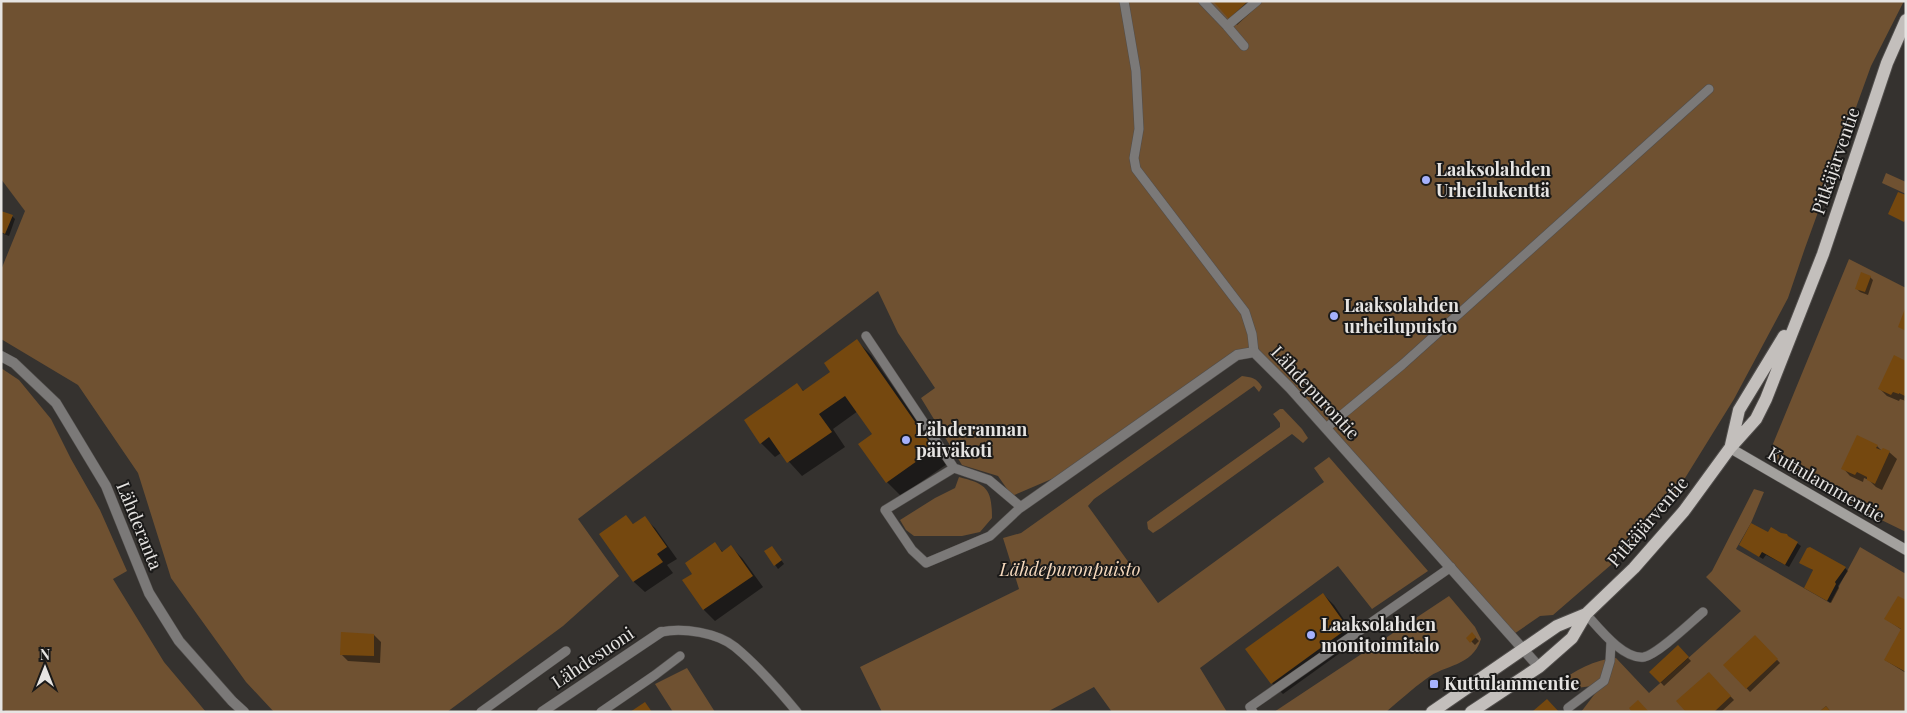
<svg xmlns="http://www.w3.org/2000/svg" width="1907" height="713" font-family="'Playfair Display',serif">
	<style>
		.green { fill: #6f5131 }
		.shadow { fill: #0007 }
		.building { fill: #75480f }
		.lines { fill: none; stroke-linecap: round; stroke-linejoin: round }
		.lane-casing { stroke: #514e4c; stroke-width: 10 }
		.street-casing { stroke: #514e4c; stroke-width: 11 }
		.secondary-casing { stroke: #514e4c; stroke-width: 11 }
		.primary-casing { stroke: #514e4c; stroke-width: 14 }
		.lane { stroke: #7b7978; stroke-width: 9 }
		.street { stroke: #7b7978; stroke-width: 10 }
		.secondary { stroke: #a3a19e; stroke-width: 10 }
		.primary { stroke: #c3bfbc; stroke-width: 12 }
		.poi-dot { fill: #a5b1fc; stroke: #1b1a19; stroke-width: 2 }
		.labels { text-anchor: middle; stroke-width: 4; stroke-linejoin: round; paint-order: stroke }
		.street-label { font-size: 18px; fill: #e6e4e2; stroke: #1b1a19 }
		.poi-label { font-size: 18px; font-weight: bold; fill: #e6e4e2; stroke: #1b1a19; text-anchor: start }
		.park-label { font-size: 18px; font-style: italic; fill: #f7dabe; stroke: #1b1a19 }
	</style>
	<rect width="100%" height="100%" fill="#35322f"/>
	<!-- green -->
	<path class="green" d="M1,1H1904L1871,66L1805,248L1788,298L1734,399L1677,491L1612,564L1553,615L1540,616L1511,636L1254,352L1237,355L1068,472L1012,496L998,476L962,465L921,398L935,388L898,333L878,291L578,519L619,576L563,626L447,712H274L246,682L171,578L138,473L78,385L1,339V270L25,211L1,179Z
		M1886,173L1906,182V194L1882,183Z
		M1849,259L1906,288V532L1865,512L1768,456Z
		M1,368L19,380L51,419L71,459L100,510L127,571L113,579L164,662L206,712H8L1,709Z
		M1242,376C1251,377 1257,378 1262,387L1259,392L1254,386L1094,499L1088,506L1158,603L1324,482L1314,468L1329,457L1428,571L1372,609L1338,566L1200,668L1227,712H1112L1094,687L1047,712H882L860,667L1019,589L1003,538L1021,533Z
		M1280,409H1283L1302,429L1308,438L1303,443L1292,434L1161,528L1153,533L1148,529L1147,522L1280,427V423L1273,414Z
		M959,477C986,484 992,488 992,518L980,532L962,536H914L906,530L900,520L935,498L955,488Z
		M1754,489L1764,492L1751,523L1736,549L1830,603L1860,547L1906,574V712H1831L1826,706L1819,712H1581L1597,691L1592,686L1561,690L1557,684C1574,671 1595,659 1616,658L1649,693L1741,611L1706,577L1712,571Z
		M1449,596L1475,627L1481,639C1472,667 1445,664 1426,679C1412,689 1399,701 1386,712H1274Z
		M687,668L715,712H673L655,684Z"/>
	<!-- shadow -->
	<path class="shadow" d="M1215,1H1263L1237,25Z
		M1,212L12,216L15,219L9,236L1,233Z
		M1870,277L1873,280L1868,295L1860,292L1857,289Z
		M857,341L871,355L947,464L901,496L887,482L874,434L858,411L833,429L845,447L802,476L781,453L775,457L761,443L797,385L804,391L832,372Z
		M1906,362V401L1900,399L1899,401L1887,396L1880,389Z
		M1877,446L1882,451L1889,452L1897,459L1882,490L1876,487L1869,480L1864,478L1863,482L1850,476L1843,468Z
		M626,517L634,525L644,518L655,528L677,559L667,565L673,573L645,592L634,582L601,534Z
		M1790,538L1801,546L1789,567L1766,555L1763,559L1740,545Z
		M715,544L723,552L731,547L742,558L763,587L715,621L704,610L684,581L694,574Z
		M772,547L784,564L778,569L766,552Z
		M1801,562L1845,568L1848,571L1838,586L1839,588L1831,603L1806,588L1814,571Z
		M1323,594L1334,605L1358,640L1283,694L1272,683Z
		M1906,602V673L1885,660L1902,630L1886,619Z
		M1472,634L1479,641L1475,645L1468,638Z
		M374,635L381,642L380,663L348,661L341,654Z
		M1755,636L1780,663L1750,692L1725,665Z
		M1678,647L1691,661L1664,686L1651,672Z
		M1708,673L1734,700L1721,712H1688Z"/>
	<!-- building -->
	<path class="building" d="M1213,1H1248L1229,19Z
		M1898,192L1906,195V219L1904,222L1888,214Z
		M1,211L13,215L5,234L1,232Z
		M1861,272L1871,276L1865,292L1855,289Z
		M1906,306V331L1898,327Z
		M857,339L934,449L886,483L858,444L872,434L845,396L819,414L832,432L787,463L769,437L760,444L744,420L797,383L803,391L830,372L824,363Z
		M1894,355L1906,361V401L1904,400L1905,396L1899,393V394L1893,392L1891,395L1878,389Z
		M1857,435L1878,445L1876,448L1881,450L1883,448L1890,451L1875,484L1867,480V477L1857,472L1855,475L1841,469Z
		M626,515L633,524L645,516L667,547L657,554L663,562L633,582L599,534Z
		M1751,523L1768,532L1771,527L1781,533L1787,534L1788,536L1798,542L1785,565L1762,552L1759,557L1739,545Z
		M715,542L722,552L731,545L753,576L703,610L682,580L692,574L685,563Z
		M772,546L782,560L774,566L764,551Z
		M1810,547L1846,567L1835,582L1836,584L1827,601L1804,588L1813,570L1799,563L1807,548Z
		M1323,593L1348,628L1271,684L1245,649Z
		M1898,596L1906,600V672L1884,660L1901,629L1884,619Z
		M341,632L374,634V656L340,655Z
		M1472,632L1476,637L1470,643L1466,638Z
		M1755,635L1778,659L1746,689L1723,665Z
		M1678,645L1689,657L1660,683L1649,672Z
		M1709,672L1731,696L1714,712H1686L1676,701Z
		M1547,699L1559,712H1534L1533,711Z
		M1638,700L1649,712H1632L1629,708Z
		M645,702L652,712H630Z
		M1826,706L1831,712H1819Z"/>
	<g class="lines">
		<!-- lane casing -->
		<g class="lane-casing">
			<path id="lane" d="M1124,1L1136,71L1139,129L1134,158L1136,169L1245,312L1252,334L1254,352
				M1203,1L1227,26
				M1244,46L1227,26L1257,1
				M866,336L954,468
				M1326,428L1402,365L1709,89
				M954,468L989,480L1021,507L990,536L926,563L912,550L885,510Z
				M1586,614C1598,627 1623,660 1644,657C1658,654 1690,623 1703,612
				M661,632C683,627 718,633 735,647C758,666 778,689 797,712
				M1568,708L1604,681L1610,661L1611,642
				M481,712L566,651
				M601,712L655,675L680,656
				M1253,712L1250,707L1451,567"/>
		</g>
		<!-- street casing -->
		<g class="street-casing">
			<path id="street" d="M1,356L14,363L56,403L106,486L149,593L179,641L232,701L244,712
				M1021,507L1237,355L1254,352L1290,388L1539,667
				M542,712L661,632"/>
		</g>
		<!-- secondary casing -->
		<g class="secondary-casing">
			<path id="secondary" d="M1730,448L1906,550"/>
		</g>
		<!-- primary casing -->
		<g class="primary-casing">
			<path id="primary" d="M1731,445L1739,410L1784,336
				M1432,712L1557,626L1586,614
				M1471,712L1539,667L1572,638L1586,614L1634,568L1684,511L1730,448L1756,419L1766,399L1823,254L1887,63L1906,20"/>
		</g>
		<!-- lane -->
		<use href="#lane" class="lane"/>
		<!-- street -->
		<use href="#street" class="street"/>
		<!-- secondary -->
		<use href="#secondary" class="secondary"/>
		<!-- primary -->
		<use href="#primary" class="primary"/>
	</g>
	<!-- markers -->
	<g class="poi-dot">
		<circle cx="1426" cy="180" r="5"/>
		<circle cx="1334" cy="316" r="5"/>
		<circle cx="906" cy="440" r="5"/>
		<circle cx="1311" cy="635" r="5"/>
		<rect x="1429" y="679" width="10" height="10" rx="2.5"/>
	</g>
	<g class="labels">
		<!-- street labels -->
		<g class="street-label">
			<text transform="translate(1836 161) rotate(-71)" y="6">Pitkäjärventie</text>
			<text transform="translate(1315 393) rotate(47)" y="6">Lähdepurontie</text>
			<text transform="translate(1826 485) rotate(30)" y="6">Kuttulammentie</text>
			<text transform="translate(1648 522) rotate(-49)" y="6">Pitkäjärventie</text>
			<text transform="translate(139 526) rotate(68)" y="6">Lähderanta</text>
			<text transform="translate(593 658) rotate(-34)" y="6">Lähdesuoni</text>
		</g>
		<!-- poi labels -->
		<g class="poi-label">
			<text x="1436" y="176">Laaksolahden<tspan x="1436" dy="21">Urheilukenttä</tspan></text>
			<text x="1344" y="312">Laaksolahden<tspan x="1344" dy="21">urheilupuisto</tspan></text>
			<text x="916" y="436">Lähderannan<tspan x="916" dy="21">päiväkoti</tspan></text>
			<text x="1321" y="631">Laaksolahden<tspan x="1321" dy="21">monitoimitalo</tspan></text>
			<text x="1444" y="690">Kuttulammentie</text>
		</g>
		<!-- park labels -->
		<g class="park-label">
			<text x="1070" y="576">Lähdepuronpuisto</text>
		</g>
	</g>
	<!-- border -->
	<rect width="1907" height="713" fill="none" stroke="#e6e4e2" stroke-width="5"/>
	<!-- north arrow -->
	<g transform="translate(45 668)" stroke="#1b1a19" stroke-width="4" paint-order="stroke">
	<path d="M0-4L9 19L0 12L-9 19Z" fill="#e6e4e2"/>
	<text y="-8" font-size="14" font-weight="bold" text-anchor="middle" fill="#e6e4e2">N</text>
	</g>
</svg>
